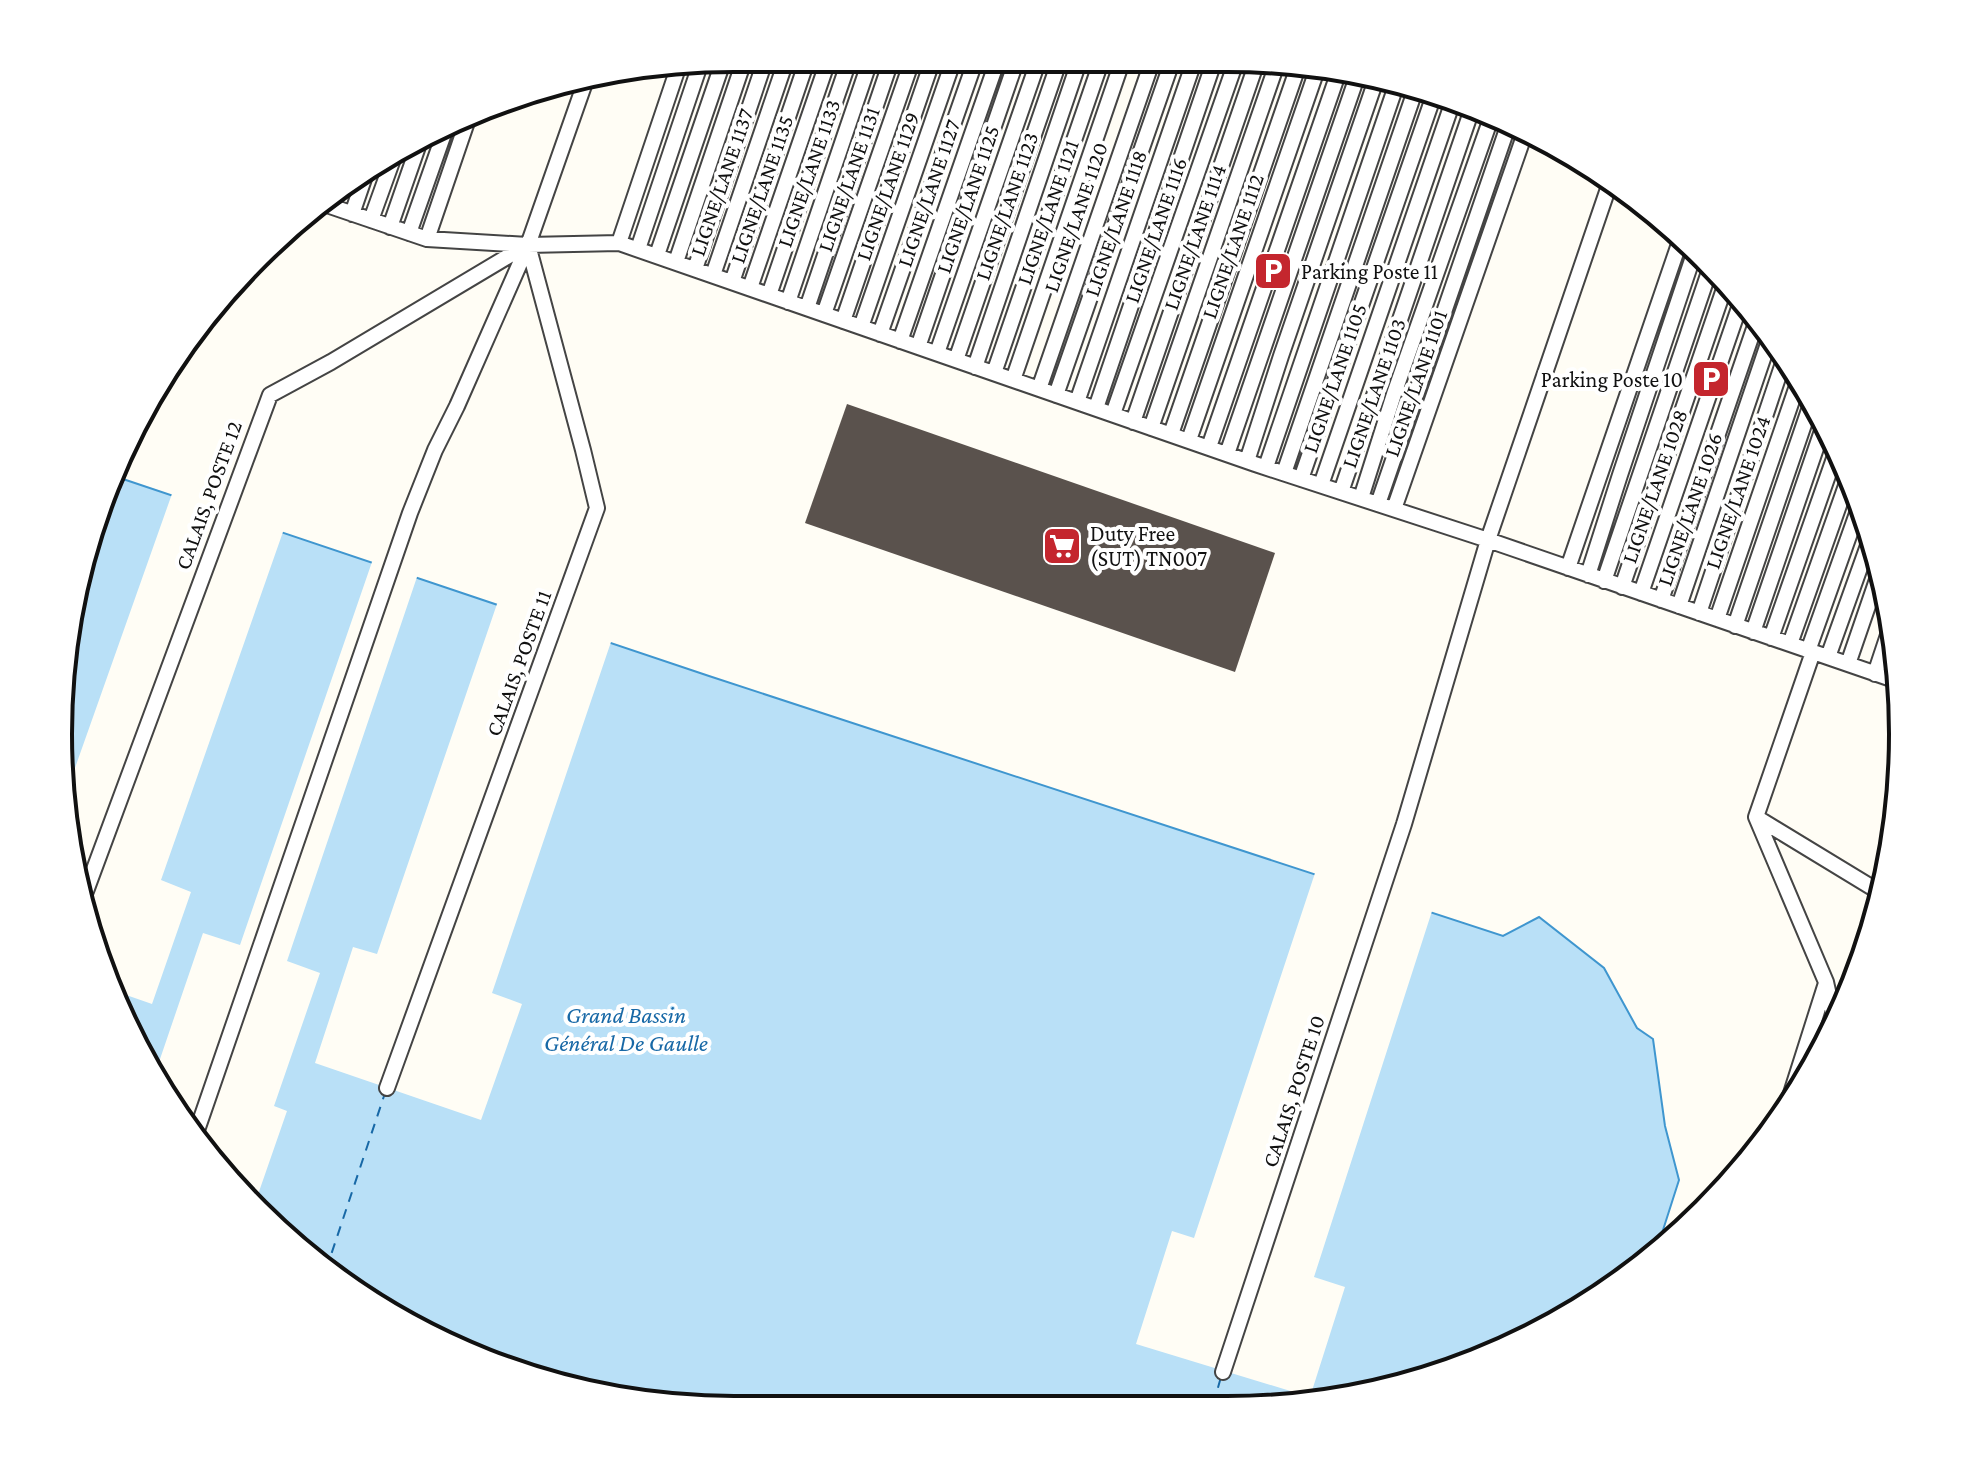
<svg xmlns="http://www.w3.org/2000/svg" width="1961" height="1468" font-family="'Crimson Pro',serif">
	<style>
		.water { fill: #b9e0f7; stroke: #3f96cf; stroke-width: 2 }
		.pier { fill: #fffdf5 }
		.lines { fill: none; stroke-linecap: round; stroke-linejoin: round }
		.ferry { stroke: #1768a6; stroke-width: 2; stroke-dasharray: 10 8; stroke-linecap: butt }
		.building { fill: #5a524d }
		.lane-casing { stroke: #444; stroke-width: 18 }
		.lane { stroke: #fff; stroke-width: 14 }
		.labels { text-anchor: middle; stroke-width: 8; stroke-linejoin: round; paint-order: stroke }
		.street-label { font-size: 22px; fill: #111; stroke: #fff }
		.poi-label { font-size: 22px; fill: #111; stroke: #fff; text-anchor: start }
		.water-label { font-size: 24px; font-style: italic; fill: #1768a6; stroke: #fff }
		.rim { fill: none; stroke: #111; stroke-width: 4 }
	</style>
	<rect width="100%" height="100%" fill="#fffdf5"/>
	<!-- water -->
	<path class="water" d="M114,476L709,676L1503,936L1539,917L1604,968L1637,1028L1653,1039L1665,1126L1679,1180L1655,1255L1638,1271L1486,1358L1316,1404L689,1409L517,1374L396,1320L289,1243L197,1145L109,992L59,779L71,603Z"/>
	<!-- pier -->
	<path class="pier" d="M173,491L284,529L161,880L191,892L152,1004L109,989L64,799Z
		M373,559L418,574L287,961L320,973L274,1106L287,1111L254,1206L197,1145L148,1059L159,1062L203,933L240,945Z
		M498,601L612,639L492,993L522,1004L481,1120L315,1063L353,947L377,954Z
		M1316,870L1433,908L1314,1277L1345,1287L1310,1397L1136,1344L1172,1231L1194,1238Z"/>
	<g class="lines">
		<!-- ferry -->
		<path class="ferry" d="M326,1270L385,1093
			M1213,1405L1221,1377"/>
	</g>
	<!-- building -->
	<path class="building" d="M847,404L1275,553L1235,672L805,523Z"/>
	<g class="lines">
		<!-- lane casing -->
		<g class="lane-casing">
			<path id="lane" d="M327,205L427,239L528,245L619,243L1255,464L1488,540L1900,682
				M352,214L366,173
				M371,220L397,148
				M390,227L421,138
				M409,233L446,128
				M427,239L468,119
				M619,243L679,65
				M638,249L701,62
				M657,255L724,59
				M676,262L745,58
				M695,269L766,58
				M713,275L787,58
				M732,282L808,58
				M750,288L829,58
				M769,295L850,58
				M788,302L871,58
				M807,308L892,58
				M824,314L913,58
				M843,321L933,59
				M861,327L954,59
				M880,334L976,59
				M900,341L998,59
				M918,347L1017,59
				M937,353L1039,59
				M956,360L1060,59
				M975,367L1080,59
				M994,373L1102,59
				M1013,380L1123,59
				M1039,389L1153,59
				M1056,395L1173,59
				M1077,402L1195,59
				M1096,408L1215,59
				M1113,414L1237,59
				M1133,422L1258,59
				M1151,428L1278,61
				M1171,434L1299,64
				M1189,440L1318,67
				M1209,447L1339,71
				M1227,454L1358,74
				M1247,461L1281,356L1377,77
				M1266,467L1398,80
				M1284,473L1416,88
				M1301,479L1434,95
				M1321,485L1452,104
				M1341,492L1471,112
				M1361,498L1394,394L1490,121
				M1378,504L1507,129
				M1394,509L1524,136
				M1568,568L1679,244
				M1588,575L1620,475L1693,257
				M1604,581L1709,272
				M1622,587L1725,286
				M1641,593L1741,302
				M1661,600L1758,317
				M1679,606L1771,335
				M1699,613L1785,357
				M1717,619L1799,380
				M1735,626L1812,401
				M1753,632L1825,422
				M1771,638L1838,447
				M1790,644L1849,477
				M1808,651L1860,505
				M1813,652L1756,817L1826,982L1835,1022
				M1828,657L1871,537
				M1848,664L1881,568
				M1875,674L1891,626
				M1756,817L1881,893
				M86,891L270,395L331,362L527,245
				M387,1088L597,508L583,450L528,245
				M1786,1109L1826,983
				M194,1139L410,513L435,450L457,406L528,245L587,77
				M1223,1372L1404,824L1488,540L1611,180"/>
		</g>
		<!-- lane -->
		<use href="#lane" class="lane"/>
	</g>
	<!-- icons -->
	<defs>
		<g id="parking-square" transform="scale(2)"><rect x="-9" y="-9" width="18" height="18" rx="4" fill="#c4262e" stroke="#fff"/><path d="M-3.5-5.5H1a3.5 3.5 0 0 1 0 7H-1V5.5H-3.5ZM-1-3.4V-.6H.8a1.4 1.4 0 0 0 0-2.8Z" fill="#fff"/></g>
		<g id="supermarket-square" transform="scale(2)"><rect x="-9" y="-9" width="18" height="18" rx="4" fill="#c4262e" stroke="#fff"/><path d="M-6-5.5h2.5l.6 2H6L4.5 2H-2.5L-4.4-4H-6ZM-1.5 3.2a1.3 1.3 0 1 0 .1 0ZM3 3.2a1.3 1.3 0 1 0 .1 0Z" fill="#fff"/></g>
	</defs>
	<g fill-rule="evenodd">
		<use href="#parking-square" x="1273" y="271"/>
		<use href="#parking-square" x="1711" y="379"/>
		<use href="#supermarket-square" x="1062" y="546"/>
	</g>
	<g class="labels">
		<!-- street labels -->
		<g class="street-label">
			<text transform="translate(808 173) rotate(-71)" y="8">LIGNE/LANE 1133</text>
			<text transform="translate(848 179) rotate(-71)" y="8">LIGNE/LANE 1131</text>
			<text transform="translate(721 182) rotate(-71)" y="8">LIGNE/LANE 1137</text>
			<text transform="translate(887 186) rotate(-71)" y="8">LIGNE/LANE 1129</text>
			<text transform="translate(761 189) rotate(-71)" y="8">LIGNE/LANE 1135</text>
			<text transform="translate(928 193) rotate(-71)" y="8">LIGNE/LANE 1127</text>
			<text transform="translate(967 199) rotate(-71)" y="8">LIGNE/LANE 1125</text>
			<text transform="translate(1006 206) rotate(-71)" y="8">LIGNE/LANE 1123</text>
			<text transform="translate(1047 212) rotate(-71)" y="8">LIGNE/LANE 1121</text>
			<text transform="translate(1075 217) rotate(-71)" y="8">LIGNE/LANE 1120</text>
			<text transform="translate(1115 223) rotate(-71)" y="8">LIGNE/LANE 1118</text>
			<text transform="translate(1155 230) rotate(-71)" y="8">LIGNE/LANE 1116</text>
			<text transform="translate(1194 237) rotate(-71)" y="8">LIGNE/LANE 1114</text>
			<text transform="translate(1232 246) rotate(-71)" y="8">LIGNE/LANE 1112</text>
			<text transform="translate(1334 378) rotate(-71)" y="8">LIGNE/LANE 1105</text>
			<text transform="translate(1415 383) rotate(-71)" y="8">LIGNE/LANE 1101</text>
			<text transform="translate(1373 393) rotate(-71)" y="8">LIGNE/LANE 1103</text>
			<text transform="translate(1654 486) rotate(-71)" y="8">LIGNE/LANE 1028</text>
			<text transform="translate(1737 492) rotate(-71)" y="8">LIGNE/LANE 1024</text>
			<text transform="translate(208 495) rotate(-70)" y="8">CALAIS, POSTE 12</text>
			<text transform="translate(1689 509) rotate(-71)" y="8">LIGNE/LANE 1026</text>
			<text transform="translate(518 663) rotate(-70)" y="8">CALAIS, POSTE 11</text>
			<text transform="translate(1293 1091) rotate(-72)" y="8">CALAIS, POSTE 10</text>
		</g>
		<!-- poi labels -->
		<g class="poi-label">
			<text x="1301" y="279">Parking Poste 11</text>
			<text x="1683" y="387" text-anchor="end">Parking Poste 10</text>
			<text x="1090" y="541">Duty Free<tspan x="1090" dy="25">(SUT) TN007</tspan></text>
		</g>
		<!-- water labels -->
		<g class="water-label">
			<text x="626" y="1023">Grand Bassin<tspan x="626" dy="28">Général De Gaulle</tspan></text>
		</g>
	</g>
	<!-- crop -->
	<path d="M0 0H1961V1468H0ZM734 72H1227A662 662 0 0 1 1889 734V734A662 662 0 0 1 1227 1396H734A662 662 0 0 1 72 734V734A662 662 0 0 1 734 72Z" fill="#fff" fill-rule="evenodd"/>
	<path class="rim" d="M734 72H1227A662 662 0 0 1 1889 734V734A662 662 0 0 1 1227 1396H734A662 662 0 0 1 72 734V734A662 662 0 0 1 734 72Z"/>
</svg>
